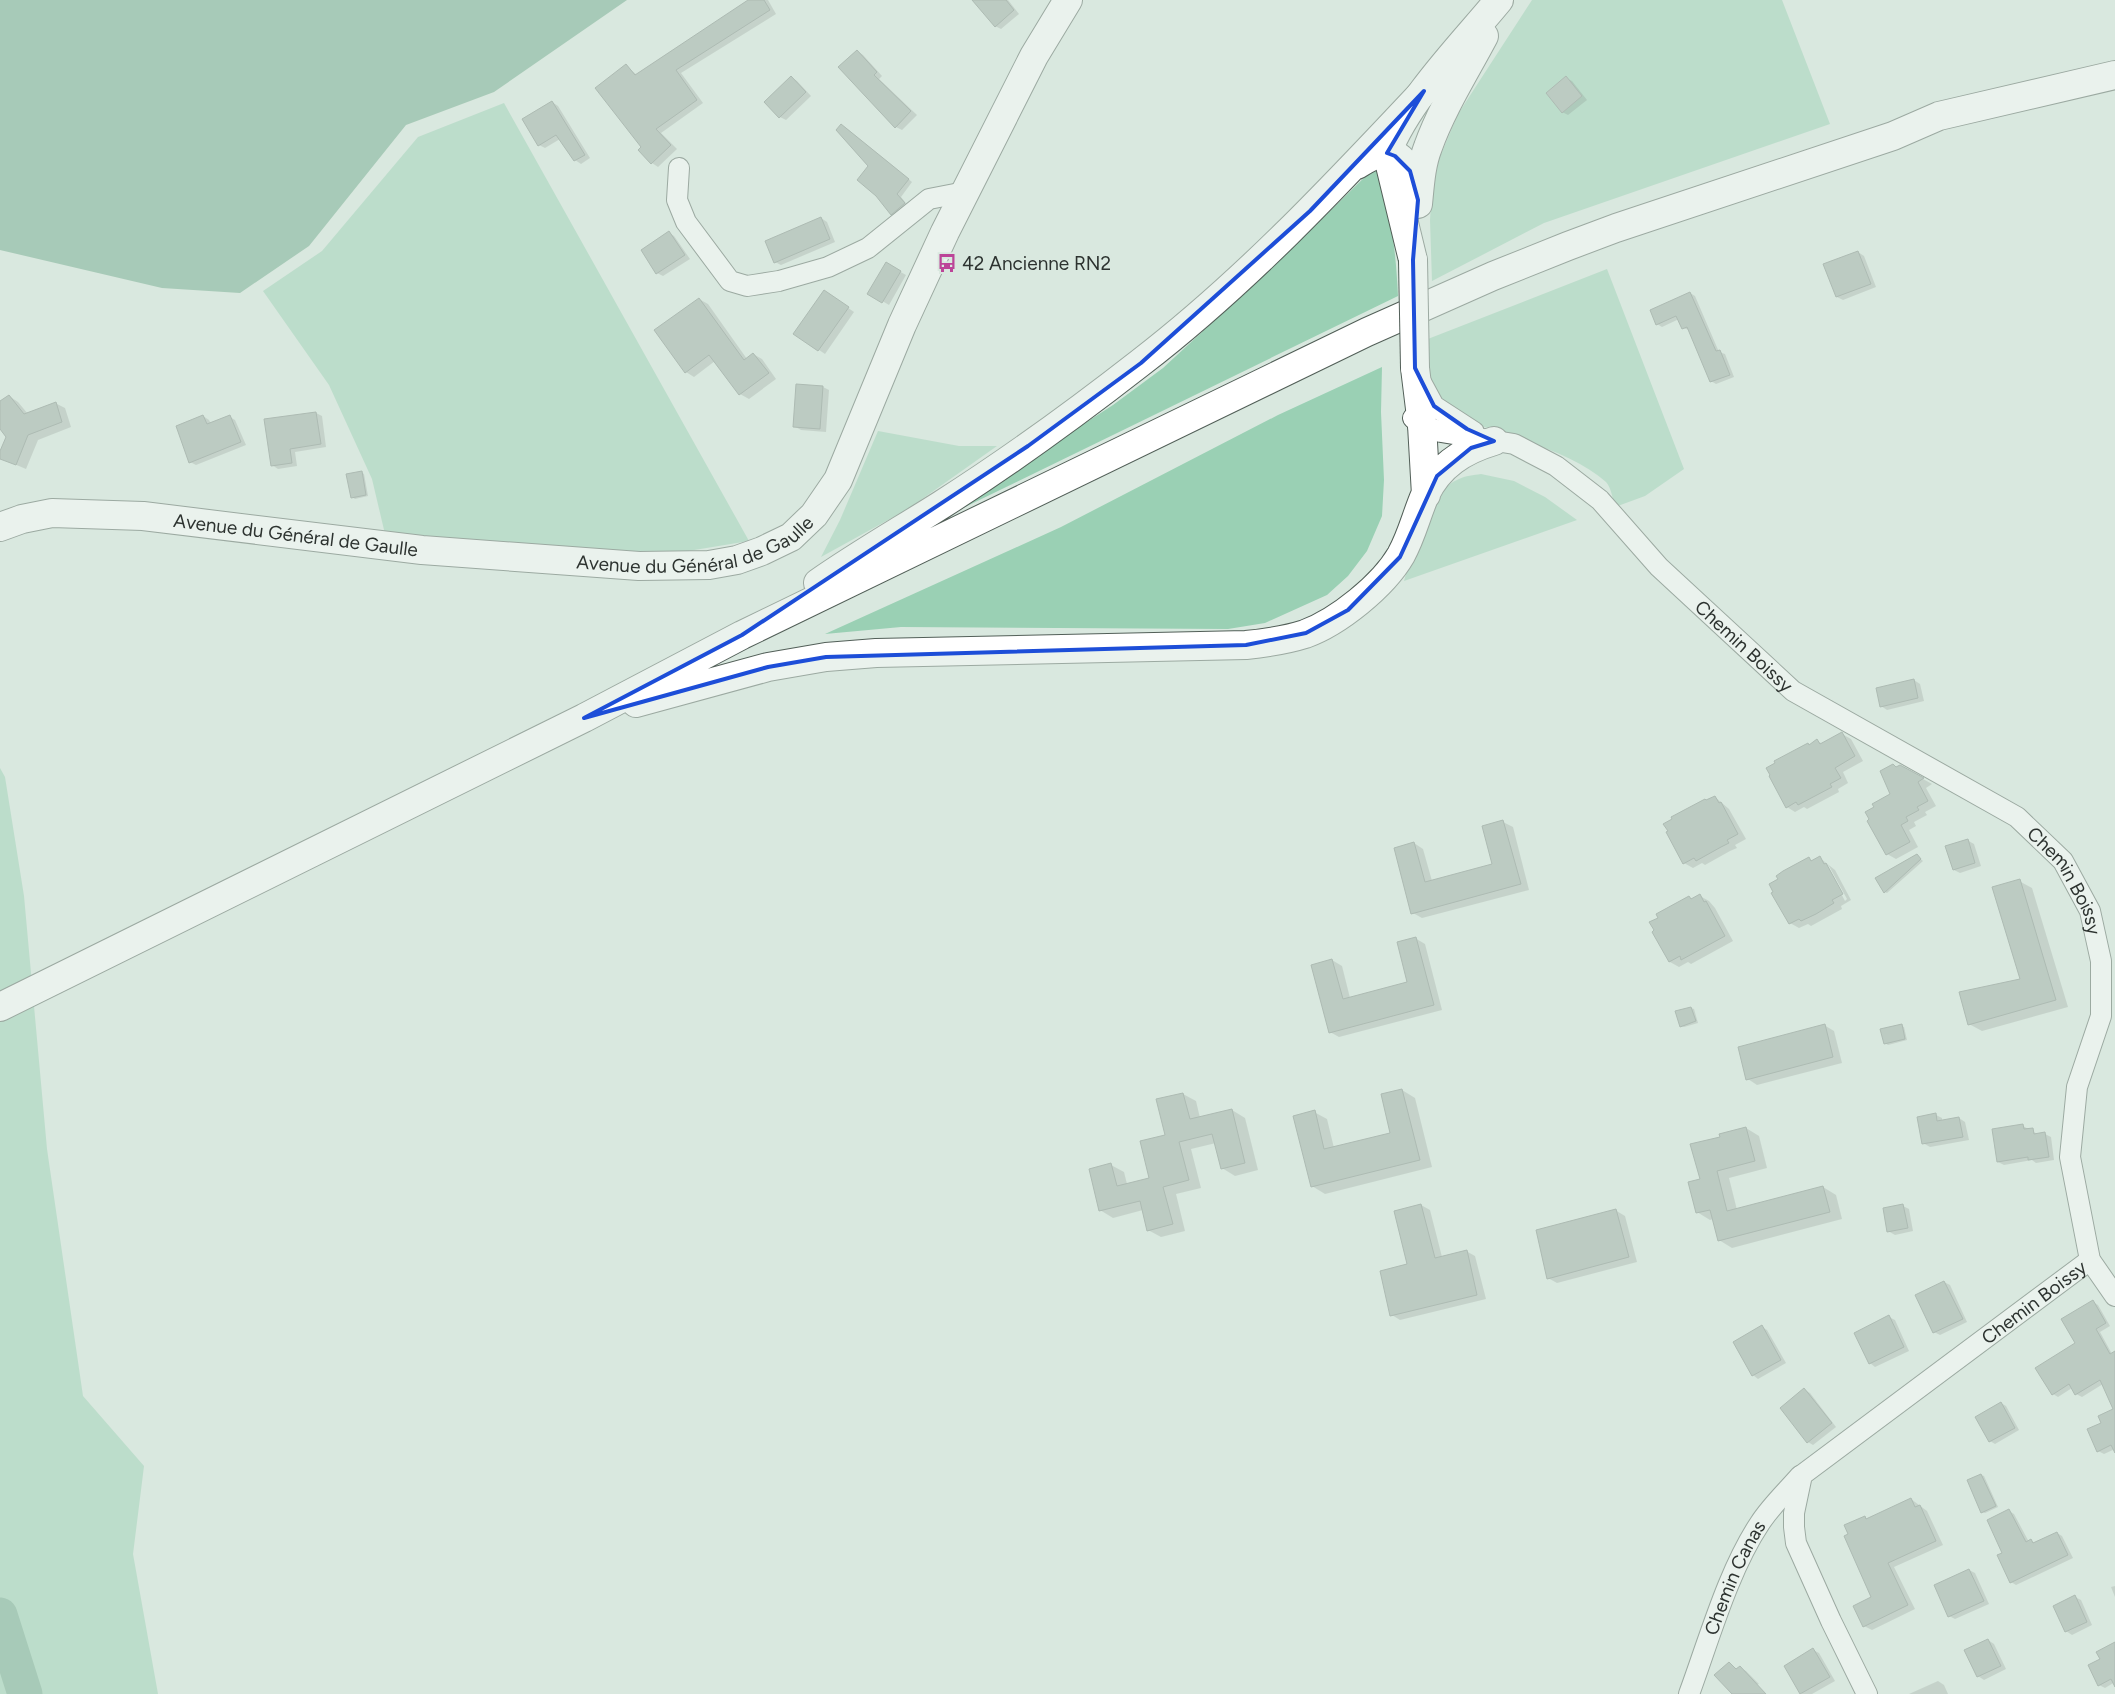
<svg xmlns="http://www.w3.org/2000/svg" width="2115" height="1694" font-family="Figtree,sans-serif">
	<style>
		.green { fill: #9ad0b4 }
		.water { fill: #6ca689 }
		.shadow { fill: #0003; fill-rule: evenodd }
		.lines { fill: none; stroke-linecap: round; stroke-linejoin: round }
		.river { stroke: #6ca689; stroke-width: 35 }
		.building { fill: #9aa8a1; stroke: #78857e }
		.street-casing { stroke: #525f58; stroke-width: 22 }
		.secondary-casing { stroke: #525f58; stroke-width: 30 }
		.primary-casing { stroke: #525f58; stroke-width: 30 }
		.street { stroke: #fff; stroke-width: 20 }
		.secondary { stroke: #fff; stroke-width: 28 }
		.primary { stroke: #fff; stroke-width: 28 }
		.secondary-bridge-casing { stroke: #525f58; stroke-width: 30; stroke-linecap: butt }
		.secondary-bridge { stroke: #fff; stroke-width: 28 }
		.marked { fill: none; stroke: #1d4ed8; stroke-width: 4; stroke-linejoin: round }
		.labels { text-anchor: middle; stroke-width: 5; stroke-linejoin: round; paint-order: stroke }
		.poi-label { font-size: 19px; fill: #2d3330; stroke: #d9e8df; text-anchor: start }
		.street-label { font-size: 19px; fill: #2d3330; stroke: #d9e8df }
	</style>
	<rect width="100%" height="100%" fill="#d9e8df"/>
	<!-- green -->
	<path class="green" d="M1532,0H1782L1830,124L1544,223L1432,281L1430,220L1432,188L1436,166L1458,114Z
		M504,103L749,541L676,553L598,551L385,534L372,479L329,385L263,291L322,251L418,137Z
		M1373,169L1380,171C1391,213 1396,253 1398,296L926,526L1113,405L1163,368L1279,261Z
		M1607,269L1684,469L1645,496L1615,507C1613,500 1611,487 1606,482C1568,448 1492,432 1444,413L1415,344Z
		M1382,367L1381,412L1384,480L1382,516L1367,551L1348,576L1327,595L1265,623L1228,629L901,627L825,634L1061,527L1278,415Z
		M878,431L959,446H997L908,509L821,557L840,520Z
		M1481,474L1514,481L1545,497L1577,520L1404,581C1413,550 1425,493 1459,479C1465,476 1474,475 1481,474Z
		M0,768L5,777L24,896L47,1149L83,1396L144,1466L133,1554L158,1694H0Z"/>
	<!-- water -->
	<path class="water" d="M0,0H627L494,92L406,125L309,246L240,293L162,288L0,250Z"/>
	<!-- shadow -->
	<path class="shadow" d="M751,0H768L776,14L681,73L703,103L661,133L677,149L658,167L652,163L640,150L643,147L626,66L637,75Z
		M974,0H1008L1019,14L1001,29L995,26Z
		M857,51L863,55L882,76L879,79L917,115L902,130L896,127Z
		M791,77L797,81L811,96L786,120L780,117Z
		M1566,78L1572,81L1587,100L1568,115L1562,112Z
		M552,102L558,106L590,158L581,164L575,160L560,139L545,148L539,145Z
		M846,128L912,182L901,197L908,206L896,216L891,214L869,166Z
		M821,218L827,222L835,242L781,265L775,262Z
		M669,233L674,236L690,259L663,276L657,273L642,250Z
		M1858,252L1864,256L1876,287L1843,300L1837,297Z
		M886,264L906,275L889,305L869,293Z
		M1690,293L1695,296L1719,352L1725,354L1734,377L1716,384L1711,381L1689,330L1683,328L1679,319L1662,327L1657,324Z
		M831,296L854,312L825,354L795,334Z
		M699,299L708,304L747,359L753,354L762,359L776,379L749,399L740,394L715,361L694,377L686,372Z
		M797,385L823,387L829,390L826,432L801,430L794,426Z
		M9,396L18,402L28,414L55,403L65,408L71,427L38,440L26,469L0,458L7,437L0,427V403Z
		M316,413L322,416L326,447L295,452L297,466L278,469L272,465L265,420Z
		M203,416L209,420L211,424L230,417L235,420L246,445L196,465L190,462Z
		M361,472L364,474L368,496L355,499L352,497Z
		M1914,680L1920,684L1924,701L1887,710L1881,706Z
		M1842,734L1851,739L1863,761L1843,772L1848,783L1838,789L1839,792L1807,809L1804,807L1795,812L1787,807L1808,744L1810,745L1817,741L1823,744Z
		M1893,765L1898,768L1900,766L1932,784L1926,788L1936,806L1925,812L1927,815L1914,822L1916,826L1909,830L1918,847L1896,859L1887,854L1875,807L1892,794Z
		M1715,797L1729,809L1746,839L1735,845L1737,848L1730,851L1705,865L1702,863L1693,868L1684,863L1707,801Z
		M1503,822L1513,827L1529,890L1422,918L1413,913L1414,843L1423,849L1432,881L1494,865Z
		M1967,840L1974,844L1981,866L1960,873L1954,870L1947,847Z
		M1917,856L1923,861L1887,893L1885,892Z
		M1820,858L1835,870L1851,900L1841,906L1842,909L1811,926L1808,924L1799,928L1790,923L1809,859L1813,861ZM1824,861L1829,866L1847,899L1845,901Z
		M2019,881L2032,888L2068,1007L1982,1031L1969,1024L2022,980Z
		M1700,896L1709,901L1715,908L1733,941L1691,964L1688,962L1679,967L1670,962L1653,932L1659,918L1689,897L1693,899Z
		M1415,938L1425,944L1442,1010L1339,1037L1330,1032L1332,960L1342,966L1350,998L1409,983Z
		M1691,1008L1694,1009L1698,1023L1684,1027L1681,1026Z
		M1824,1025L1834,1031L1842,1063L1757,1085L1748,1079Z
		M1902,1026L1904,1027L1907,1040L1888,1045L1885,1043Z
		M1402,1090L1415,1098L1432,1167L1325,1194L1312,1186L1314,1112L1327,1119L1334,1148L1392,1134Z
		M1183,1094L1196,1101L1200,1118L1232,1110L1245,1118L1258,1170L1235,1176L1222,1168L1216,1143L1191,1149L1201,1188L1176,1194L1185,1231L1161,1237L1148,1230L1143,1210L1113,1218L1100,1210L1111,1165L1124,1172L1127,1184L1150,1179Z
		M1936,1115L1942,1118V1121L1959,1118L1965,1122L1969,1140L1930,1147L1923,1143Z
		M2023,1126L2039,1135L2045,1134L2051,1137L2054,1160L2036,1163L2032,1160L2004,1165L1998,1162Z
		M1746,1128L1759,1136L1767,1168L1729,1178L1737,1210L1823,1187L1836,1195L1842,1219L1732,1248L1719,1240L1713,1219L1710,1220L1697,1212L1701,1180Z
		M1421,1205L1430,1210L1442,1257L1466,1251L1475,1256L1486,1299L1400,1320L1392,1315L1409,1265Z
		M1903,1206L1909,1209L1913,1231L1895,1235L1888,1231Z
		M1615,1210L1625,1216L1637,1262L1557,1283L1548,1278Z
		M1944,1282L1950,1285L1967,1322L1940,1335L1934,1332Z
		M2093,1302L2098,1305L2110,1326L2100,1332L2112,1354L2115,1353V1449L2104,1454L2098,1451L2102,1423L2115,1409L2103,1384L2082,1397L2076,1394L2072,1388L2058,1397L2053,1394L2076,1343Z
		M1889,1317L1895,1320L1909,1351L1875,1367L1870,1363Z
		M1762,1327L1767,1330L1786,1363L1758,1379L1753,1375Z
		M1805,1390L1810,1393L1836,1427L1813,1445L1808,1442Z
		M2001,1403L2006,1406L2019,1430L1995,1444L1990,1441Z
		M1981,1475L1984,1476L1998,1507L1985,1513L1982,1512Z
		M1911,1499L1927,1511L1943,1545L1894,1567L1915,1609L1872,1630L1864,1626L1873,1597L1865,1518L1868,1519Z
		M2009,1511L2014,1514L2029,1542L2031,1541L2035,1543L2057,1533L2062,1536L2073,1558L2016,1585L2011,1582Z
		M1969,1570L1975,1573L1989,1604L1955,1619L1949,1616Z
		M2115,1586V1597L2111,1587Z
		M2075,1597L2081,1600L2092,1625L2072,1635L2066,1631Z
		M1988,1640L1994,1644L2006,1669L1984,1680L1978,1676Z
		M2115,1644V1682L2105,1688L2099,1685L2102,1659Z
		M1813,1650L1819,1653L1835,1681L1812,1694H1802L1785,1666Z
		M1729,1663L1738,1670L1740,1668L1746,1671L1759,1684L1736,1693Z
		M1938,1681L1944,1685L1948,1694H1909Z"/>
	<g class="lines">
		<!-- river -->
		<path class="river" d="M0,1615L25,1694"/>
	</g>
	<!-- building -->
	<path class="building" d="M748,0H764L770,10L676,70L697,100L656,129L671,145L651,164L638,150L641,147L595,88L626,64L635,75Z
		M972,0H1006L1014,10L995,27Z
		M857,50L877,72L874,75L911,111L895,128L838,67Z
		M791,76L806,92L779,118L764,102Z
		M1566,76L1582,96L1562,113L1546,93Z
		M552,101L585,155L574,161L556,135L538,146L522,119Z
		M841,124L909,179L897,194L905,203L891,215L876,196L857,180L868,166L836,130Z
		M821,217L830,239L774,263L765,241Z
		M669,231L685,255L656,274L641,250Z
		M1858,251L1871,284L1836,297L1823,264Z
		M886,262L901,271L882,303L867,294Z
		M824,290L849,307L818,351L793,334Z
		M1690,292L1716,351L1720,350L1730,375L1710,382L1687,327L1682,329L1676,316L1656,325L1650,310Z
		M699,298L744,360L753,353L769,373L739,395L709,355L685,373L654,330Z
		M796,384L823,386L820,429L793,427Z
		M9,395L24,414L56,402L62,422L28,435L16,465L0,459V451L6,437L0,429V401Z
		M316,412L321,444L290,449L292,463L271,466L264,419Z
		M203,415L207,424L230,415L241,442L189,463L176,426Z
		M362,471L366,495L351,498L346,474Z
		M1914,679L1918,698L1880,707L1876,688Z
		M1842,732L1855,756L1835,768L1841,778L1830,784L1832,787L1798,805L1796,802L1786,808L1769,776L1770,775L1766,768L1775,763L1774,761L1808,743L1809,745L1817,739L1820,744Z
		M1893,764L1896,767L1900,765L1924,778L1918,782L1928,801L1917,807L1919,810L1906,817L1908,821L1901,825L1910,842L1886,855L1867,821L1869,819L1865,812L1874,807L1872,804L1890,794L1880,771Z
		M1715,796L1719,803L1721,802L1738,834L1727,840L1729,843L1721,847L1696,861L1694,858L1683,864L1666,832L1668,831L1663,824L1672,819L1671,817L1705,799L1706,800Z
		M1503,820L1521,884L1411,914L1394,848L1414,842L1425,882L1492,864L1482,826Z
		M1968,839L1975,863L1953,870L1945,846Z
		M1917,854L1921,859L1884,893L1875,878Z
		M1820,856L1824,864L1826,863L1843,894L1832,900L1834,903L1816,914L1801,921L1799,919L1789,924L1771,893L1773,892L1769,884L1778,879L1776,876L1783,871L1809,857L1811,861Z
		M2020,879L2056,1000L1968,1025L1959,992L2020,979L1992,887Z
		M1700,894L1704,902L1706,901L1725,936L1681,960L1680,956L1669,962L1652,932L1654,930L1649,922L1658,918L1656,914L1689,896L1691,899Z
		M1416,937L1434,1005L1329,1033L1311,965L1332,959L1343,999L1407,982L1397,942Z
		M1691,1007L1696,1021L1680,1027L1675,1011Z
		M1825,1024L1833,1057L1746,1080L1738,1047Z
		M1902,1024L1905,1039L1884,1044L1880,1029Z
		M1402,1089L1420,1160L1311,1187L1293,1116L1315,1110L1324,1149L1390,1133L1381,1094Z
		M1183,1093L1190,1119L1232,1109L1245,1163L1221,1169L1212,1134L1179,1142L1189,1180L1163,1187L1173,1224L1147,1231L1140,1201L1099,1211L1089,1169L1111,1163L1117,1186L1149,1178L1140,1141L1165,1135L1156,1099Z
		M1936,1113L1937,1121L1959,1117L1963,1137L1922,1144L1917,1117Z
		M2023,1124L2024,1129L2033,1128L2034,1134L2045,1132L2049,1157L2028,1160V1157L1997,1162L1992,1129Z
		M1746,1127L1755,1161L1717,1171L1727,1211L1823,1186L1830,1212L1718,1241L1710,1210L1696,1213L1688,1182L1700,1179L1690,1144L1720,1137L1719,1134Z
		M1421,1204L1435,1258L1467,1250L1477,1295L1390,1316L1380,1271L1407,1264L1394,1211Z
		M1903,1204L1908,1228L1887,1232L1883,1208Z
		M1616,1209L1629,1257L1547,1279L1536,1230Z
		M1944,1281L1963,1319L1933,1333L1915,1295Z
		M2093,1300L2106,1323L2096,1329L2110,1354L2115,1351V1453L2111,1445L2097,1452L2087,1429L2101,1423L2098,1416L2113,1409L2100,1380L2075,1395L2069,1384L2052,1395L2035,1368L2075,1343L2061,1319Z
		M1889,1315L1904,1347L1869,1364L1854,1333Z
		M1762,1325L1781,1360L1752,1376L1733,1342Z
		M1804,1388L1832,1423L1807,1443L1780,1408Z
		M2001,1402L2015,1428L1989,1442L1975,1417Z
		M1981,1474L1996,1506L1981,1513L1967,1480Z
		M1911,1498L1915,1507L1920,1505L1936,1541L1888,1563L1908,1605L1863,1627L1853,1606L1871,1597L1844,1536L1848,1534L1844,1525L1865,1516L1866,1519Z
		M2009,1509L2026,1542L2031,1539L2033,1543L2057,1532L2068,1555L2010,1583L1997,1555L2002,1553L1987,1520Z
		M1969,1569L1984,1601L1948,1617L1934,1585Z
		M2075,1595L2087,1622L2065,1632L2053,1606Z
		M1988,1639L2001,1666L1977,1677L1964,1650Z
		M2115,1642V1687L2111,1679L2098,1686L2088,1665L2100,1659L2096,1652Z
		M1813,1648L1830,1677L1800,1694L1784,1666Z
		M1729,1662L1736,1669L1740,1666L1766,1694H1732L1714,1675Z"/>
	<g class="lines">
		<!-- street casing -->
		<g class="street-casing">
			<g id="street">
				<path d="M679,168L677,200L686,222L730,281L747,286L779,281L828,267L868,248L929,199L965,192"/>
				<path d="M1421,382L1434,406L1474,432"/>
				<path id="s1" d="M1413,418L1422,425L1441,432L1514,444L1556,466L1600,500L1659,567L1793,691L2017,817L2063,861L2090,911L2101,961V1016L2077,1087L2070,1157L2090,1260L2115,1296"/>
				<path id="s2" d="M1689,1694C1709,1640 1728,1571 1760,1523C1771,1506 1787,1491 1800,1476"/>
				<path id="s3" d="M1867,1694L1831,1621L1796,1543L1794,1527V1513L1802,1475L2090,1260"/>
			</g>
		</g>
		<!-- secondary casing -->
		<g class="secondary-casing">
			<g id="secondary">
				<path d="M1418,204C1420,184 1421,165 1428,147C1442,108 1465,72 1484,36"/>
				<path d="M1413,260L1387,153C1408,99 1462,45 1499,0"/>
				<path d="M1415,368L1422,425"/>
				<path id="s4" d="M0,527L22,519L52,513L143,516L422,550L639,566L709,565L737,560L762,551L791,537L814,515L838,480L902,325L945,232L1034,56L1068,0"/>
			</g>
		</g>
		<!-- primary casing -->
		<g class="primary-casing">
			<path id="primary" d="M1357,165C1365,160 1376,152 1387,153C1408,154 1415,184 1418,200
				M1422,425L1426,495
				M818,583C858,555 900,531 941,505C1010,461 1076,413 1140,363C1244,283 1334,187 1424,91
				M636,703L768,667L826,657L876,653L1246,645C1266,643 1286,640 1305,634C1338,622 1383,586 1401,555C1412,535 1416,516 1425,495C1439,465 1464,450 1494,441
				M0,1007L584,718L742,635L1367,332L1493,276L1568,246L1616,228L1893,136L1939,116L2115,75"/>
		</g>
		<!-- street -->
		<use href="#street" class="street"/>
		<!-- secondary -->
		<use href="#secondary" class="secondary"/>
		<!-- primary -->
		<use href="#primary" class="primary"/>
		<!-- secondary-bridge casing -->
		<g class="secondary-bridge-casing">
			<path id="secondary-bridge" d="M1413,260L1415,368"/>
		</g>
		<!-- secondary-bridge -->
		<use href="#secondary-bridge" class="secondary-bridge"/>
	</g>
	<!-- marked area -->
	<path d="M0 0H2115V1694H0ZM1424,91L1387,153L1395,156L1410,171L1418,200L1413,260L1415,368L1434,406L1467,429L1494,441L1471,448L1437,476L1400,557L1348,610L1306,633L1246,645L826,657L768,667L584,718L742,635L1028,446L1141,363L1310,211Z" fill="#d9e8df" fill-opacity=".55" fill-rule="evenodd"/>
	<path class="marked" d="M1424,91L1387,153L1395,156L1410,171L1418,200L1413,260L1415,368L1434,406L1467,429L1494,441L1471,448L1437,476L1400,557L1348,610L1306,633L1246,645L826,657L768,667L584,718L742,635L1028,446L1141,363L1310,211Z"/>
	<!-- icons -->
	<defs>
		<g id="bus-bare" transform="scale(1.5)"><path d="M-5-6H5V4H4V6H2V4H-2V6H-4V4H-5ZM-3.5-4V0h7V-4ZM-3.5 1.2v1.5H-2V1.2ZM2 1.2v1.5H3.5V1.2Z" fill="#bc4498" stroke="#d9e8df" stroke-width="2.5" paint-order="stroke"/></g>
	</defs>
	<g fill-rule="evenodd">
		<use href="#bus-bare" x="947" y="263"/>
	</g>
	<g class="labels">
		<!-- poi labels -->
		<g class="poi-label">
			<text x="962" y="270">42 Ancienne RN2</text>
		</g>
		<!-- street labels -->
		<g class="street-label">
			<text dy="7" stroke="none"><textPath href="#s4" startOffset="299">Avenue du Général de Gaulle</textPath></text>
			<text dy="7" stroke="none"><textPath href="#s4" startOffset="704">Avenue du Général de Gaulle</textPath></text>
			<text dy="7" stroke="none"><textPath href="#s1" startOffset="414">Chemin Boissy</textPath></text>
			<text dy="7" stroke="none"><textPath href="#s1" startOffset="819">Chemin Boissy</textPath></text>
			<text dy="7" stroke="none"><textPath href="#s3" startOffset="525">Chemin Boissy</textPath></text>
			<text dy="7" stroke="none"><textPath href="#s2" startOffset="125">Chemin Canas</textPath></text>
		</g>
	</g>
</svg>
